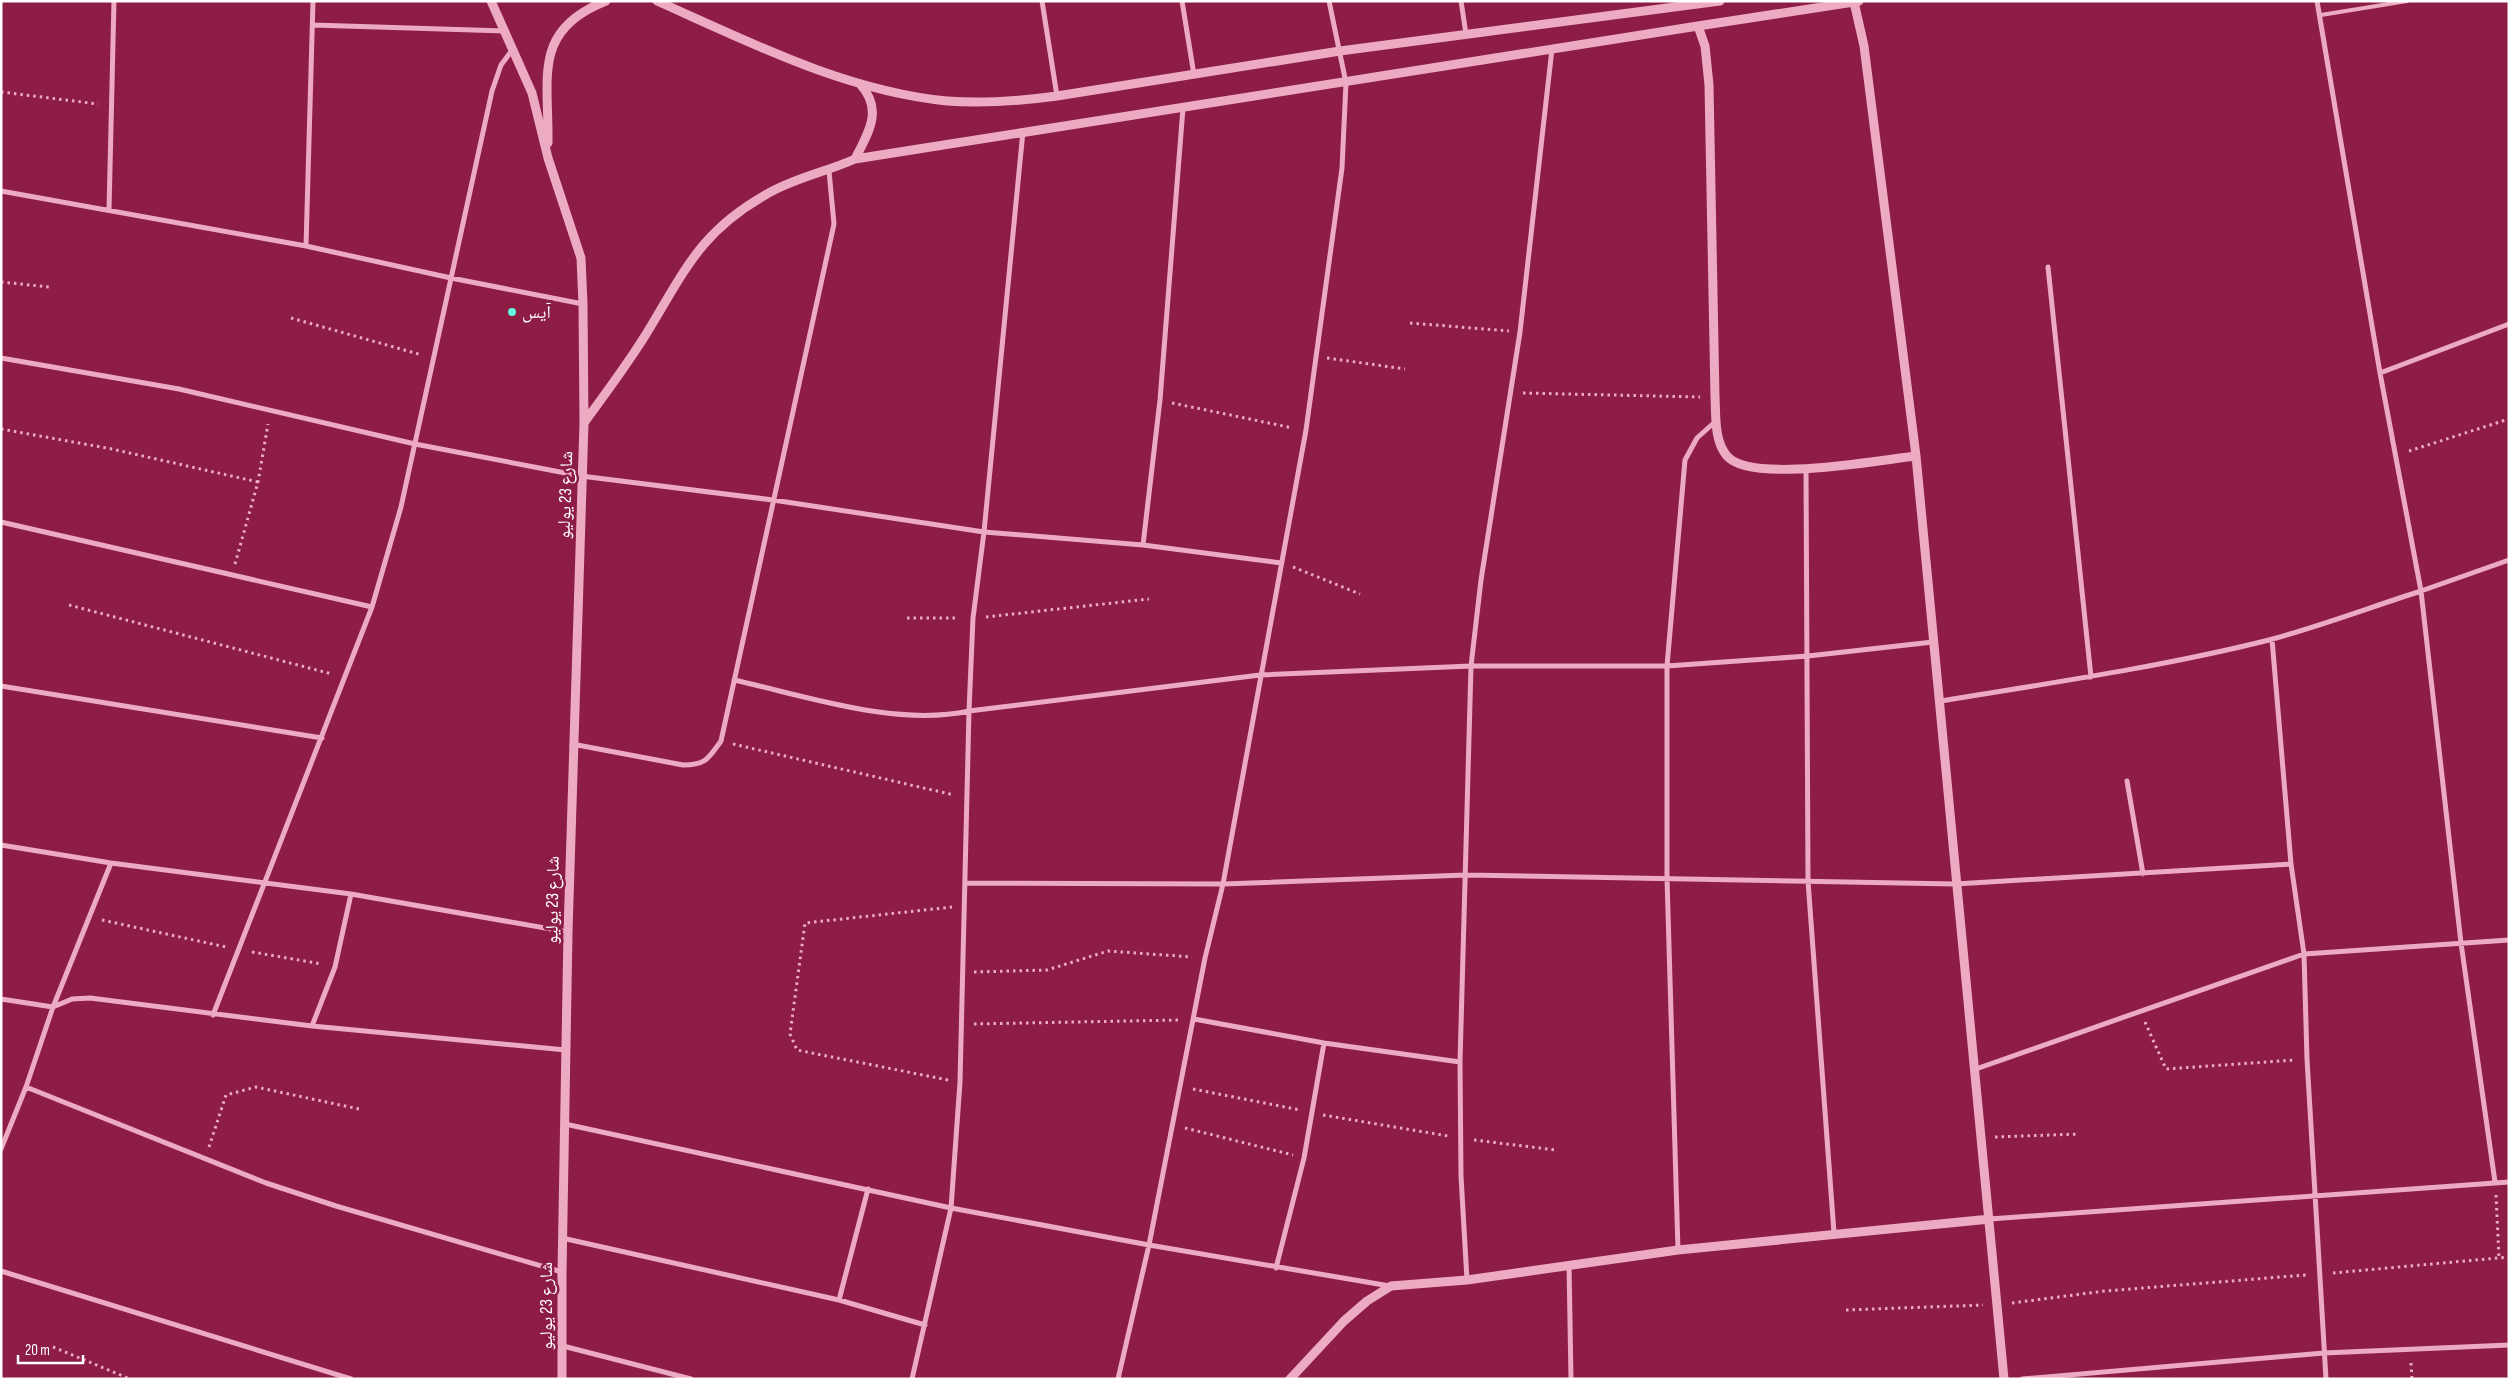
<svg xmlns="http://www.w3.org/2000/svg" width="2510" height="1380" font-family="'Sofia Sans Condensed','Noto Naskh Arabic',sans-serif">
	<style>
		.lines { fill: none; stroke-linecap: round; stroke-linejoin: round }
		.path { stroke: #edaac3; stroke-width: 3; stroke-dasharray: 2.5 4; stroke-linecap: butt }
		.service { stroke: #edaac3; stroke-width: 4 }
		.minor { stroke: #edaac3; stroke-width: 5 }
		.tertiary { stroke: #edaac3; stroke-width: 9 }
		.poi-dot { fill: #68fddc; stroke: #8d1d46; stroke-width: 2 }
		.labels { text-anchor: middle; stroke-width: 5; stroke-linejoin: round; paint-order: stroke }
		.poi-label { font-size: 18px; fill: #fff; stroke: #8d1d46; text-anchor: start }
		.street-label { font-size: 18px; fill: #fff; stroke: #8d1d46 }
	</style>
	<rect width="100%" height="100%" fill="#8d1d46"/>
	<g class="lines">
		<!-- path -->
		<path class="path" d="M1,92L98,104
			M1,282L49,287
			M291,318L422,355
			M1410,323L1509,331
			M1327,358L1405,369
			M1523,393L1700,397
			M1172,403L1293,428
			M1,429L112,449L258,482
			M2409,451L2509,419
			M235,564L258,482L268,424
			M1293,567L1360,594
			M69,605L332,674
			M986,617L1149,599
			M907,618H959
			M733,744L954,795
			M102,920L226,947
			M252,952L322,964
			M974,972L1047,970L1108,951L1192,957
			M2145,1022L2166,1069L2295,1060
			M974,1024L1181,1020
			M948,1080L797,1050L790,1034L805,923L952,907
			M1193,1089L1300,1110
			M1323,1115L1448,1136
			M1185,1128L1293,1155
			M1995,1137L2079,1134
			M1474,1140L1556,1150
			M209,1147L226,1095L256,1087L359,1109
			M2496,1195L2499,1258
			M2333,1273L2509,1257
			M2012,1303L2105,1291L2306,1275
			M1846,1310L1983,1305
			M53,1347L130,1379
			M2411,1363L2412,1379"/>
		<!-- service -->
		<path class="service" d="M2321,15L2407,1"/>
		<!-- minor -->
		<path class="minor" d="M1042,1L1057,96
			M1182,1L1194,75
			M1461,1L1466,34
			M313,25L505,31
			M1,191L306,246L451,278L583,304
			M109,210L114,1
			M306,246L313,1
			M2048,267L2091,677
			M1,358L179,389L415,444L581,476L773,500L984,532L1143,545L1281,563
			M2380,373L2509,324
			M1806,469L1808,881L1834,1233
			M1,522L372,607
			M1143,545L1160,400L1183,108
			M2272,639L2291,864L2304,954L2307,1059L2326,1379
			M734,680C806,696 896,727 969,711L1260,675L1471,666H1667L1808,656L1933,642
			M1,686L322,738
			M1941,701C2050,683 2161,667 2269,640C2321,626 2371,607 2421,591L2380,373L2317,1
			M572,744L683,765C706,765 708,759 721,741L834,224L829,171
			M2127,781L2143,874
			M1,845L111,863L351,894L568,932
			M965,883L1223,884L1466,875L1955,884L2291,864
			M1,999L53,1007L72,999L90,998L312,1026L566,1050
			M213,1015L372,607L401,507L492,91L501,65L513,49
			M1194,1019L1324,1043L1460,1062
			M312,1026L335,967L351,894
			M1973,1070L2304,954L2509,940
			M26,1087L266,1183L336,1206L562,1272
			M565,1124L951,1208L1149,1245L1390,1286
			M1,1149L26,1087L53,1007L111,863
			M2495,1182L2461,943L2421,591L2509,560
			M1990,1219L2509,1182
			M562,1238L839,1300L925,1325
			M1678,1250L1667,878V666L1685,460L1697,438L1716,421
			M1569,1264L1571,1379
			M1276,1268L1304,1158L1324,1043
			M1,1271L351,1379
			M1467,1280L1461,1176L1460,1062L1471,666L1481,580L1520,332L1552,49
			M839,1300L868,1189
			M563,1346L691,1379
			M912,1379L951,1208L960,1082L969,711L973,618L984,532L1023,131
			M1118,1379L1149,1245L1205,958L1223,884L1306,430L1342,168L1346,83L1329,1
			M2022,1379L2324,1353L2509,1345"/>
		<!-- tertiary -->
		<path class="tertiary" d="M491,1L532,93L548,158L581,258L583,304L584,423L568,932L562,1272V1379
			M657,1C749,42 845,91 947,101C984,104 1020,101 1057,96L1340,51L1720,1
			M1859,1L1854,2L1864,46L1916,456L2004,1379
			M1698,26L1854,2
			M548,143C549,77 532,30 606,1
			M855,159C868,133 884,110 860,84
			M584,423C607,391 631,360 651,326C687,266 703,230 767,194C794,178 826,172 855,159L1698,26L1705,46L1709,85L1715,397C1716,415 1714,441 1727,456C1751,484 1879,460 1916,456
			M1290,1379L1344,1321L1367,1301L1391,1286L1467,1280L1678,1250L1990,1219"/>
	</g>
	<!-- markers -->
	<circle class="poi-dot" cx="512" cy="312" r="5"/>
	<g class="labels">
		<!-- poi labels -->
		<g class="poi-label">
			<text x="522" y="318">آيس</text>
		</g>
		<!-- street labels -->
		<g class="street-label">
			<text transform="translate(565 495) rotate(-88)" y="6">شارع 23 يوليو</text>
			<text transform="translate(552 900) rotate(-89)" y="6">شارع 23 يوليو</text>
			<text transform="translate(546 1306) rotate(-90)" y="6">شارع 23 يوليو</text>
		</g>
	</g>
	<!-- border -->
	<rect width="2510" height="1380" fill="none" stroke="#ffffff" stroke-width="5"/>
	<!-- scale -->
	<path d="M18 1355v8h65v-8" fill="none" stroke="#ffffff" stroke-width="2.5"/>
	<text x="25" y="1355" font-size="15" fill="#ffffff" stroke="#8d1d46" stroke-width="4" paint-order="stroke">20 m</text>
</svg>
